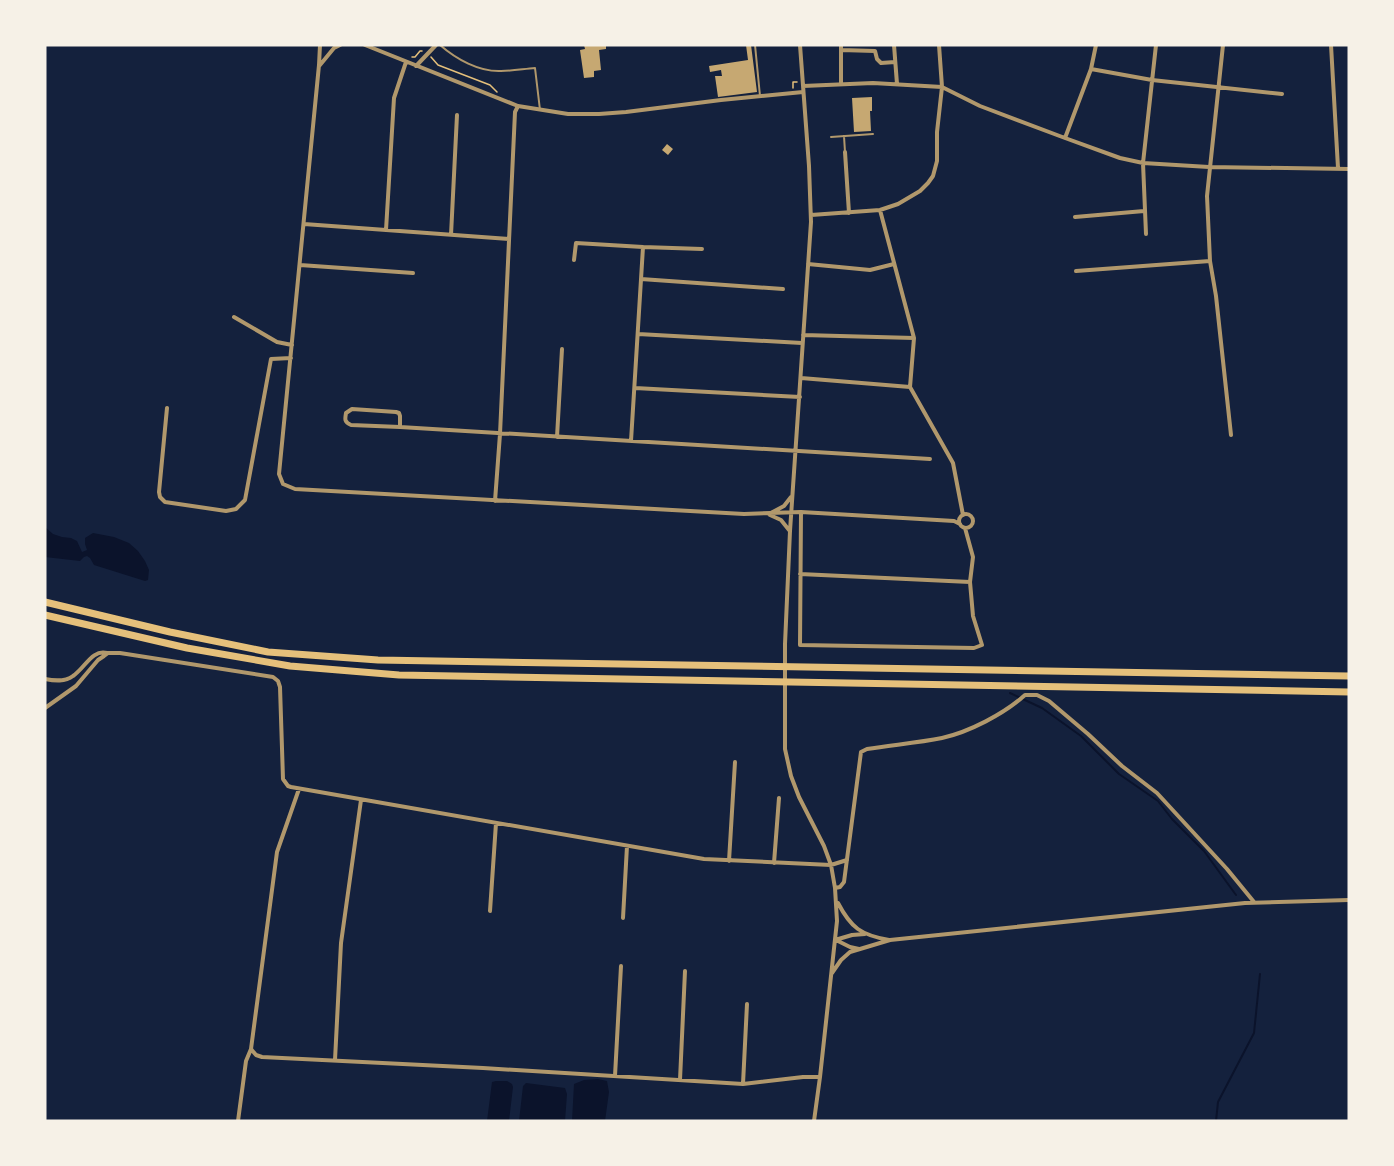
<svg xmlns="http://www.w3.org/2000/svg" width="1394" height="1166" font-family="'PT Sans',sans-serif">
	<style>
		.water { fill: #0b132b }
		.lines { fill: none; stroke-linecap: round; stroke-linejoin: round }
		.stream { stroke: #0b132b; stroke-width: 2 }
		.building { fill: #c6a872 }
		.path { stroke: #e5c07b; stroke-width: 1.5 }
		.service { stroke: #b1986c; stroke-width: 2 }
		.minor { stroke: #b1986c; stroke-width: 4 }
		.motorway { stroke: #e5c07b; stroke-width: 7 }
	</style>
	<rect width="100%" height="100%" fill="#14213d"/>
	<!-- water -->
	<path class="water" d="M45,527L53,534L62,537L71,538L77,541L82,552L87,550L85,544V538L93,533L114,537L129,543L138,551L145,561L149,570L148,580L145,581L94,565L90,558L87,556L84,557L80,561L45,557Z
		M598,1079L607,1081L609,1092L605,1121H572L574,1084L584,1080Z
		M496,1081H507L512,1084L513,1087L509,1121H487L492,1082Z
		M526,1083L565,1088L567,1094L565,1121H519L523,1086Z"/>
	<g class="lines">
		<!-- stream -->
		<path class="stream" d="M1010,693L1042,708L1081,736L1119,774L1158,801L1172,819L1204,851L1236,895
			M1216,1121L1218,1102L1254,1033L1260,974"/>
	</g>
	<!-- building -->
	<path class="building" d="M584,45H606V49L599,50L601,70L594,71V77L584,78L580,50L585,49Z
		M746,45H751L757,92L718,97L715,76H722L721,70L710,72L709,66L748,60Z
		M872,97V111H870L871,131L854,132L852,98Z
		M667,144L673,149L668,155L662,150Z"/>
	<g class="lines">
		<!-- path -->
		<path class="path" d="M412,57H415L420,51H422
			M431,57L438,65L490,85L497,92
			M793,88V82H797"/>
		<!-- service -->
		<path class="service" d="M440,45C456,59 479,72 501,71C512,71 523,69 535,68L540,110
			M755,45L760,96
			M844,136L845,152
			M831,137L873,134"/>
		<!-- minor -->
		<path class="minor" d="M320,45L319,65L279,474L283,484L295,489L744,514L801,512L954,521L960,524
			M365,45L518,106L568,114H599L626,112L721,100L803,92
			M800,45L809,166L811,222L790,531L785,644V749L791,776L799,797L824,846L831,865L835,888L837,921L820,1077L814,1121
			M841,45V83
			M894,45L897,84
			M1223,45L1207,196L1210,261L1216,296L1231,435
			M1331,45L1338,168
			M841,50L875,51L877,59L881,63L895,62
			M320,65L334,48L340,45
			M416,66L436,45
			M1091,69L1152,80L1282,94
			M803,86L873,83L942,87L980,106L1065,138L1120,158L1143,163L1209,167L1349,169
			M1065,138L1091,69L1096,45
			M845,152L849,213
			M880,210L914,338L910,387L953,463L963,515
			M811,215L880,210L898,204L920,191L928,183L933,176L937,161V132L942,87L939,45
			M1075,217L1144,211
			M304,224L509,239
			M386,230L394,98L406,62
			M1146,234L1143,163L1156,45
			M451,235L457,115
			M643,247L702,249
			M574,260L576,243L643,247L631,441
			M808,264L870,270L894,264
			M300,265L413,273
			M1076,271L1210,261
			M641,279L783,289
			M234,317L277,342L292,345
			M638,334L802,343
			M803,335L914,338
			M801,378L910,387
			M635,388L800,397
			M167,408L159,492L160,497L165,502L226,511L236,509L245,500L271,359L291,358
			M400,427L351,425C344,422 345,419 346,413L352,409L396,412L399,413L400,416V427L930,459
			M557,437L562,349
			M495,501L500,434L515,112L518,106
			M801,512L800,645L974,648L982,645L973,616L970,582L973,557L965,528
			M769,514L784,506L791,497
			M959 521a7 7 0 1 1 14 0a7 7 0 1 1-14 0Z
			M770,515L781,520L789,530
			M800,574L970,582
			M45,679C55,681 65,682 73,676C85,668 92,649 107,653
			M45,708L76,686L98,660L104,656L108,653H120L273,677L278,681L280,687L283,779L288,786L291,787L704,859L831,865L847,860
			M729,861L735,762
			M774,863L779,798
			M835,888L840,887L844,882L861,752L867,749C891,745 917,743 942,738C969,732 1004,714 1025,695H1037L1049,701L1088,734L1122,766L1157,793L1227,869L1254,902
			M838,903C851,928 861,935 889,940
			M490,911L496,823
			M623,918L627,846
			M835,940L852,935L865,934
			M836,940L850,947L859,949
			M832,973L841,960L850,952L890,940L1245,903L1349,900
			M251,1049L256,1055L262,1057L483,1068L743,1084L803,1077H820
			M335,1060L341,943L361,800
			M615,1076L621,966
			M680,1080L685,971
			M743,1084L747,1004
			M238,1121L246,1061L251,1049L277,852L299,789"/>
		<!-- motorway -->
		<path class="motorway" d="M45,602L170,632L268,652L378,660L1349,676
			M45,615L187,648L290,666L399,675L1349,692"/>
	</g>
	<!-- border -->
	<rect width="1394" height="1166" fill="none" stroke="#f6f1e7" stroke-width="93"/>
</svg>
